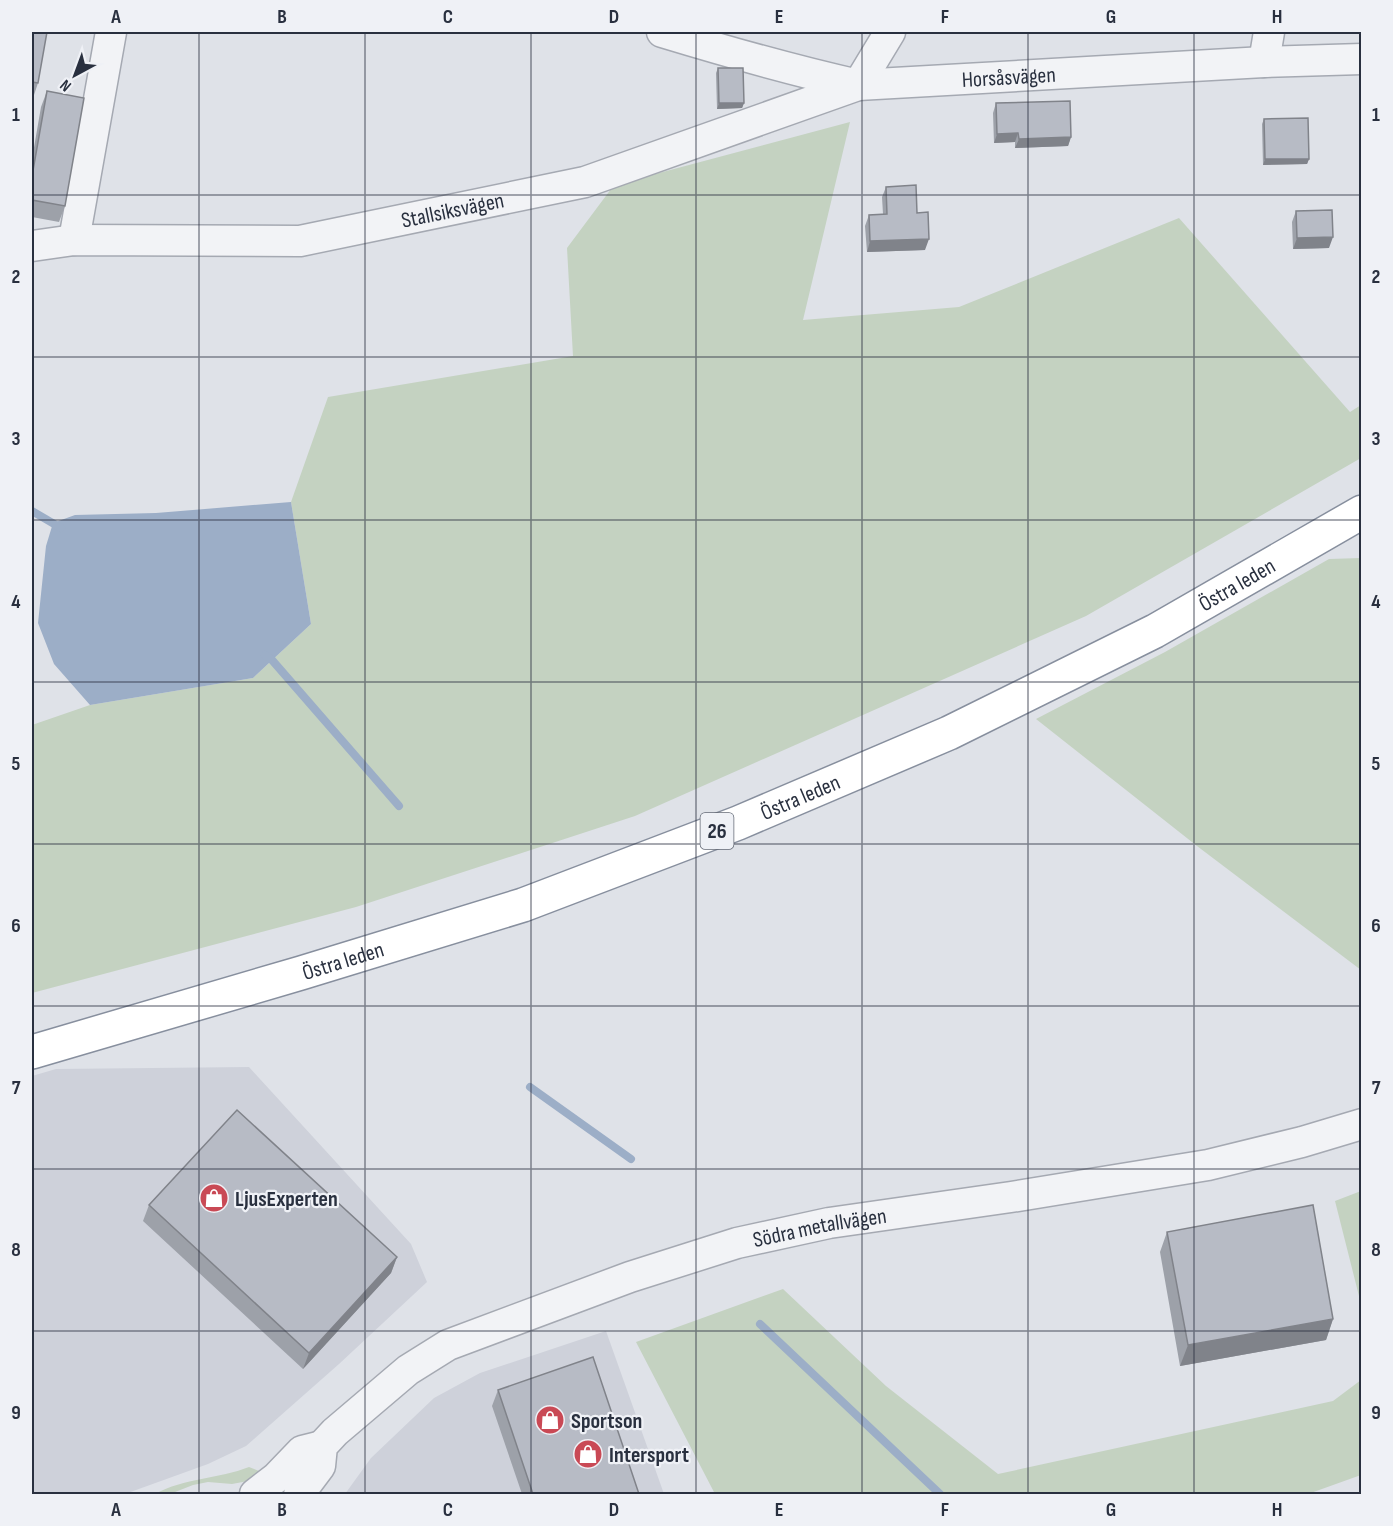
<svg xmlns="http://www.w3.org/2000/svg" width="1393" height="1526" font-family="'Sofia Sans Condensed',sans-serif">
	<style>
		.built { fill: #ced1da }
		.green { fill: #c4d2c1 }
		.water { fill: #9caec7 }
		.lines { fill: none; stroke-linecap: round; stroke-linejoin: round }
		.stream { stroke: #9caec7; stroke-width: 8 }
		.minor-casing { stroke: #a5a9b2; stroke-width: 33 }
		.trunk-casing { stroke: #878f9e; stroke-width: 36 }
		.minor { stroke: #f2f3f6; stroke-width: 30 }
		.trunk { stroke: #fff; stroke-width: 33 }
		.wall { fill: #9da1a9 }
		.shaded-wall { fill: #80838a }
		.building { fill: #b7bbc5; stroke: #80838a; stroke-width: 1.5 }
		.grid { fill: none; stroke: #29303f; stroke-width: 1.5; stroke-opacity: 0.55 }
		.labels { text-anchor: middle; stroke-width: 4.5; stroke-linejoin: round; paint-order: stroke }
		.shield { fill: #eff1f6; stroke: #646a76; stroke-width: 1.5 }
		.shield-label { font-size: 21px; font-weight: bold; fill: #29303f }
		.street-label { font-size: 22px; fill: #29303f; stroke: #eff1f6 }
		.poi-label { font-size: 22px; font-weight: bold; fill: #29303f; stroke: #eff1f6; text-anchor: start }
		.neatline { fill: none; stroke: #29303f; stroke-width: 2 }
		.grid-label { font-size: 20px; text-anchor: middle; font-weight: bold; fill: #29303f }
	</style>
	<rect width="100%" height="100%" fill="#dfe2e8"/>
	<!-- built -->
	<path class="built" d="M249,1067L411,1244L427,1282L339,1364L246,1446L208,1464L125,1494H32V1076L56,1069Z
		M606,1331L664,1494H345L371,1458L434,1398L480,1373Z"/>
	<!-- green -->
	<path class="green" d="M850,122L803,320L959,307L1179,218L1350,412L1361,405V458L1086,616L635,816L356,907L32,993V725L90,705L253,678L311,624L291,502L328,397L573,356L567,248L614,185Z
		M1361,558H1362L1361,970L1197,846L1036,719L1165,652L1329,559Z
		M1361,1191H1362L1361,1304L1335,1201Z
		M783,1289L886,1386L998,1474L1333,1401L1361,1380V1475L1308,1494H715L636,1342Z
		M249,1467L259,1471V1476L248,1481L232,1484L208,1482L193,1485L170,1494H155C184,1478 219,1479 249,1467Z"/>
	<!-- water -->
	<path class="water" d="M291,502L311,624L253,678L90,705L54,664L38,623L46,546L53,523L75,515L156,513Z"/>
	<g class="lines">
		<!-- stream -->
		<path class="stream" d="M32,511L61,528
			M265,655L272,660L399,806
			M530,1087L631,1159
			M760,1324L940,1494"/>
		<!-- minor casing -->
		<g class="minor-casing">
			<g id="minor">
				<path id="s1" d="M662,32C728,52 791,70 858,85L1264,62L1362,59"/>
				<path d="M1264,62L1269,32"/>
				<path d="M74,240L111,32"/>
				<path id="s2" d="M32,246L74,240L300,241L585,182L858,85L890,32"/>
				<path d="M255,1494L277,1477L302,1451L322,1446"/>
				<path id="s3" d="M299,1494L320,1466L322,1446L335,1432L408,1370L448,1345L630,1277L737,1243L829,1223L1011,1197L1208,1165L1302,1142L1362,1124"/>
			</g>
		</g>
		<!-- trunk casing -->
		<g class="trunk-casing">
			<g id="trunk">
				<path id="s4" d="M32,1052L301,973L523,905L738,823L949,733L1155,631L1362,512"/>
			</g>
		</g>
		<!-- minor -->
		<use href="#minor" class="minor"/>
		<!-- trunk -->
		<use href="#trunk" class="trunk"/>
	</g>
	<!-- wall -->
	<path class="wall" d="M32,32L38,83L32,101Z
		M718,68L744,103L742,108L717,109L716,73Z
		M47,91L65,206L59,222L32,217V159L41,107Z
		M996,103L1071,137L1068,146L1015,148V142L994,143L993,113Z
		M1264,119L1309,159L1307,164L1263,165L1262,124Z
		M886,187L917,213L925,250L867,252L865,226L869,215L883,214L882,197Z
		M1296,211L1329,248L1293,249L1292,222Z
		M149,1205L397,1257L391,1273L303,1369L143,1221Z
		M1167,1232L1333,1319L1326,1340L1180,1366L1160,1252Z
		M498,1390L639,1494H522L492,1406Z"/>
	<!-- shaded-wall -->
	<path class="shaded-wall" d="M719,103H744L742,108L717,109Z
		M1018,133L1015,142L994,143L997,134Z
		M1071,137L1068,146L1015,148L1019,139Z
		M1265,159H1309L1307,164L1263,165Z
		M1333,237L1329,248L1293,249L1297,238Z
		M929,239L925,250L867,252L870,241Z
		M397,1257L391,1273L303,1369L309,1353Z
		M1333,1319L1326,1340L1180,1366L1188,1345Z"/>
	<!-- building -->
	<path class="building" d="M32,32H47L38,83L32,82Z
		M718,68H743L744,103H719Z
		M47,91L84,98L65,206L32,200V176Z
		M1070,101L1071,137L1019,139L1018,133L997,134L996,103Z
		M1308,118L1309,159H1265L1264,119Z
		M916,185L917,213L928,212L929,239L870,241L869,215L887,214L886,187Z
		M1332,210L1333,237L1297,238L1296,211Z
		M237,1110L397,1257L309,1353L149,1205Z
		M1313,1205L1333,1319L1188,1345L1167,1232Z
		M593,1357L639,1494H533L498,1390Z"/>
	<!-- grid -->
	<path class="grid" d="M199,32V1494M365,32V1494M531,32V1494M696,32V1494M862,32V1494M1028,32V1494M1194,32V1494M32,195H1362M32,357H1362M32,520H1362M32,682H1362M32,844H1362M32,1006H1362M32,1169H1362M32,1331H1362"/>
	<!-- icons -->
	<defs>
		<g id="shop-disc" transform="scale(1.5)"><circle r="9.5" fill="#c94955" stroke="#eff1f6"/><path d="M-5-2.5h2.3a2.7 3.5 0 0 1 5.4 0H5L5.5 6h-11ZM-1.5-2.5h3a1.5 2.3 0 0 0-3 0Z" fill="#fff"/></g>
	</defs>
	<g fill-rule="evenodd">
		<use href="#shop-disc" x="214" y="1198"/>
		<use href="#shop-disc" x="550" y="1420"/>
		<use href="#shop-disc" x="588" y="1454"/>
	</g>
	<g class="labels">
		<!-- shield labels -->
		<rect class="shield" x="700.5" y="813" width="33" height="36" rx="4.5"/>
		<g class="shield-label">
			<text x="717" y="838">26</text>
		</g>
		<!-- street labels -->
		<g class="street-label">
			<text dy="8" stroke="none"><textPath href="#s1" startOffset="354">Horsåsvägen</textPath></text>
			<text dy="8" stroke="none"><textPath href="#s2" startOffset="424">Stallsiksvägen</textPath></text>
			<text dy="8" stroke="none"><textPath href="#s4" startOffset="1296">Östra leden</textPath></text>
			<text dy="8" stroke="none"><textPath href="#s4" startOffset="810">Östra leden</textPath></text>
			<text dy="8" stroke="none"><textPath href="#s4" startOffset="324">Östra leden</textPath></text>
			<text dy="8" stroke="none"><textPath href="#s3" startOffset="608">Södra metallvägen</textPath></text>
		</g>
		<!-- poi labels -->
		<g class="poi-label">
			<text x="235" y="1206">LjusExperten</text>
			<text x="571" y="1428">Sportson</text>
			<text x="609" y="1462">Intersport</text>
		</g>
	</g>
	<!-- border -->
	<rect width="1393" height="1526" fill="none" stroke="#eff1f6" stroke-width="66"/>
	<!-- north arrow -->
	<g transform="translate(75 75) rotate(221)" stroke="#eff1f6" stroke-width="4.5" paint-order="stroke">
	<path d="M0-4.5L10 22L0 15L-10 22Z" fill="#29303f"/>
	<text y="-9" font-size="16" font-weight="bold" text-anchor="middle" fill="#29303f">N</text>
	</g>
	<rect x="33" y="33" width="1327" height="1460" class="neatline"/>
	<g class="grid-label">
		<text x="116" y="23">A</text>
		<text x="282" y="23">B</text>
		<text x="448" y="23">C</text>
		<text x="614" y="23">D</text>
		<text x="779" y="23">E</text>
		<text x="945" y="23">F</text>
		<text x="1111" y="23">G</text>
		<text x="1277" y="23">H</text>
		<text x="16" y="121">1</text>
		<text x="1376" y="121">1</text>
		<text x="16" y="283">2</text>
		<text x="1376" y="283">2</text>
		<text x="16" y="445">3</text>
		<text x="1376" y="445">3</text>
		<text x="16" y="608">4</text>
		<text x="1376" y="608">4</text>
		<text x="16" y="770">5</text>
		<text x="1376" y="770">5</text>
		<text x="16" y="932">6</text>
		<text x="1376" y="932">6</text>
		<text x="16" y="1094">7</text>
		<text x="1376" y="1094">7</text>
		<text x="16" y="1256">8</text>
		<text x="1376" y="1256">8</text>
		<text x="16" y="1419">9</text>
		<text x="1376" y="1419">9</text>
		<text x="116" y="1516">A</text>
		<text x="282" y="1516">B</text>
		<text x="448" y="1516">C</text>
		<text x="614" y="1516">D</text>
		<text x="779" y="1516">E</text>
		<text x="945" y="1516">F</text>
		<text x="1111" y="1516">G</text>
		<text x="1277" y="1516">H</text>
	</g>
</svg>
